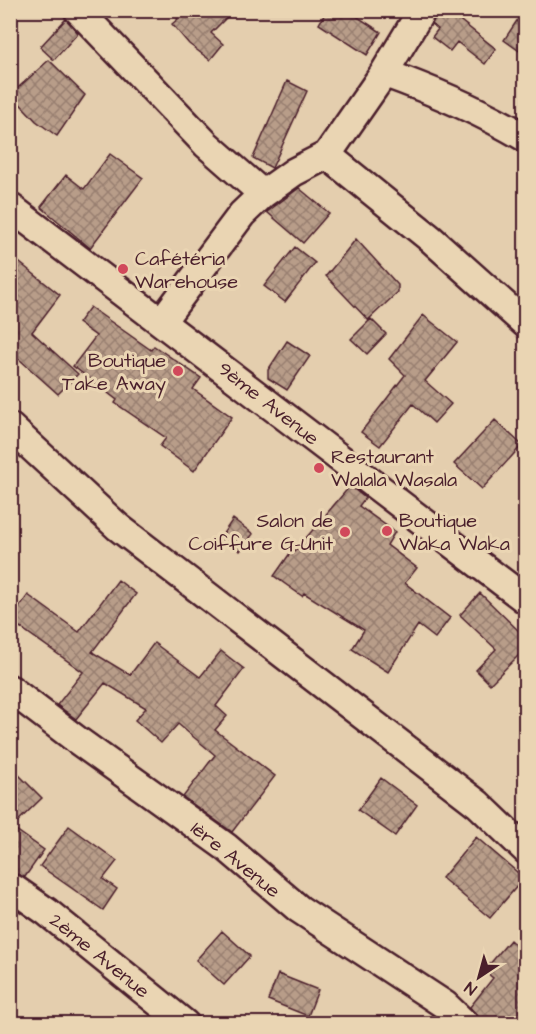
<svg xmlns="http://www.w3.org/2000/svg" width="536" height="1034" font-family="'Architects Daughter',sans-serif">
	<style>
		.building { fill: url(#building-cross-hatch); stroke: #4a1f2b; stroke-width: 1.5 }
		.lines { fill: none; stroke-linecap: round; stroke-linejoin: round }
		.street-casing { stroke: #4a1f2b; stroke-width: 32 }
		.street { stroke: #ead5b3; stroke-width: 27 }
		.poi-dot { fill: #d1495b; stroke: #ead5b3; stroke-width: 2 }
		.labels { text-anchor: middle; stroke-width: 6; stroke-linejoin: round; paint-order: stroke }
		.poi-label { font-size: 20px; fill: #4a1f2b; stroke: #ead5b3; text-anchor: start }
		.street-label { font-size: 20px; fill: #4a1f2b; stroke: #ead5b3 }
	</style>
	<defs>
		<pattern id="building-cross-hatch" width="8" height="8" patternUnits="userSpaceOnUse" patternTransform="scale(1.5)"><rect width="8" height="8" fill="#b89d89"/><path d="M0 0l8 8M0 8l8-8" fill="none" stroke="#987f70"/></pattern>
	</defs>
	<rect width="100%" height="100%" fill="#e4ceae"/>
	<filter id="ink" filterUnits="userSpaceOnUse"><feTurbulence type="fractalNoise" baseFrequency=".0167" numOctaves="2"/><feDisplacementMap in="SourceGraphic" scale="12" xChannelSelector="R" yChannelSelector="G"/><feConvolveMatrix kernelMatrix="1 2 1 2 8 2 1 2 1" color-interpolation-filters="sRGB"/></filter>
	<g filter="url(#ink)">
		<!-- building -->
		<path class="building" d="M170,10H234L211,33L223,44L210,60L189,44L172,24L178,19Z
			M327,10H347L381,32L367,55L319,24Z
			M438,10H447L496,49L485,64L457,42L450,51L432,37L438,29L432,24Z
			M524,10H525V55L504,40Z
			M66,19L78,33L54,60L40,47Z
			M49,60L85,95L57,136L36,121L11,94Z
			M287,81L307,91L272,168L253,158Z
			M110,154L143,178L90,248L41,207L66,175L84,189Z
			M299,188L329,213L303,243L267,212Z
			M356,239L398,285V292L368,320L326,276Z
			M295,247L315,263L285,302L264,286Z
			M10,255L60,295L32,332L78,374L58,394L10,351Z
			M90,307L151,350L154,346L201,378L193,389L232,417L194,471L160,446L166,438L115,403L117,400L73,366L96,336L78,323Z
			M423,315L457,342L425,381L451,404L434,423L413,404L380,446L361,432L405,375L389,359Z
			M371,319L386,334L367,354L351,339Z
			M287,341L310,356L287,390L268,378V370Z
			M495,420L522,445L482,489L454,464Z
			M350,486L365,498L359,506L395,532L387,545L417,568L405,583L450,618L435,638L418,625L388,672L352,649L364,630L304,593L302,596L274,576L293,549L295,551Z
			M233,519L253,534L240,551L220,538Z
			M118,580L136,594L92,652L130,675L154,643L200,677L221,651L244,669L216,706L227,716L215,730L275,776L232,832L183,797L215,755L178,724L161,743L135,720L146,708L105,683L76,719L57,705L83,672L10,620L28,595L79,632Z
			M480,593L525,637V649L490,684L476,670L496,649L460,615Z
			M10,766L42,798L12,827L44,850L25,877L10,874Z
			M381,778L417,805L395,836L358,810Z
			M69,826L117,861L103,879L117,889L103,910L40,866Z
			M476,837L524,878L490,918L442,878Z
			M222,931L250,956L224,985L196,960Z
			M510,940L525,954V1012L517,1023H480L470,1007L493,978L484,971Z
			M278,974L318,990L308,1016L268,1000Z"/>
		<g class="lines">
			<!-- street casing -->
			<g class="street-casing">
				<path id="street" d="M78,10L206,144L263,194
					M384,73C434,91 481,111 526,138
					M327,155L431,239L526,324
					M10,207L526,600
					M162,321L242,214L263,194L294,172L327,155L384,73L422,10
					M10,427L118,527L478,804L526,850
					M10,689L77,740L226,847L299,909L445,1005L465,1024
					M14,889L47,912L185,1024"/>
			</g>
			<!-- street -->
			<use href="#street" class="street"/>
		</g>
	</g>
	<!-- markers -->
	<g class="poi-dot">
		<circle cx="123" cy="269" r="6"/>
		<circle cx="178" cy="371" r="6"/>
		<circle cx="319" cy="468" r="6"/>
		<circle cx="387" cy="531" r="6"/>
		<circle cx="345" cy="532" r="6"/>
	</g>
	<g class="labels">
		<!-- poi labels -->
		<g class="poi-label">
			<text x="135" y="265">Cafétéria<tspan x="135" dy="23">Warehouse</tspan></text>
			<text x="166" y="367" text-anchor="end">Boutique<tspan x="166" dy="23">Take Away</tspan></text>
			<text x="331" y="463">Restaurant<tspan x="331" dy="23">Walala Wasala</tspan></text>
			<text x="333" y="527" text-anchor="end">Salon de<tspan x="333" dy="23">Coiffure G-Unit</tspan></text>
			<text x="399" y="527">Boutique<tspan x="399" dy="23">Waka Waka</tspan></text>
		</g>
		<!-- street labels -->
		<g class="street-label">
			<text transform="translate(269 403) rotate(38)" y="7">9ème Avenue</text>
			<text transform="translate(236 859) rotate(39)" y="7">1ère Avenue</text>
			<text transform="translate(100 955) rotate(39)" y="7">2ème Avenue</text>
		</g>
	</g>
	<!-- margin -->
	<rect width="536" height="1034" fill="none" stroke="#ead5b3" stroke-width="36"/>
	<rect x="18" y="18" width="500" height="998" fill="none" stroke="#4a1f2b" stroke-width="2" filter="url(#ink)"/>
	<!-- north arrow -->
	<g transform="translate(479 977) rotate(216)" stroke="#ead5b3" stroke-width="4.5" paint-order="stroke">
	<path d="M0-4.5L10 22L0 15L-10 22Z" fill="#4a1f2b"/>
	<text y="-9" font-size="16" font-weight="bold" text-anchor="middle" fill="#4a1f2b">N</text>
	</g>
</svg>
